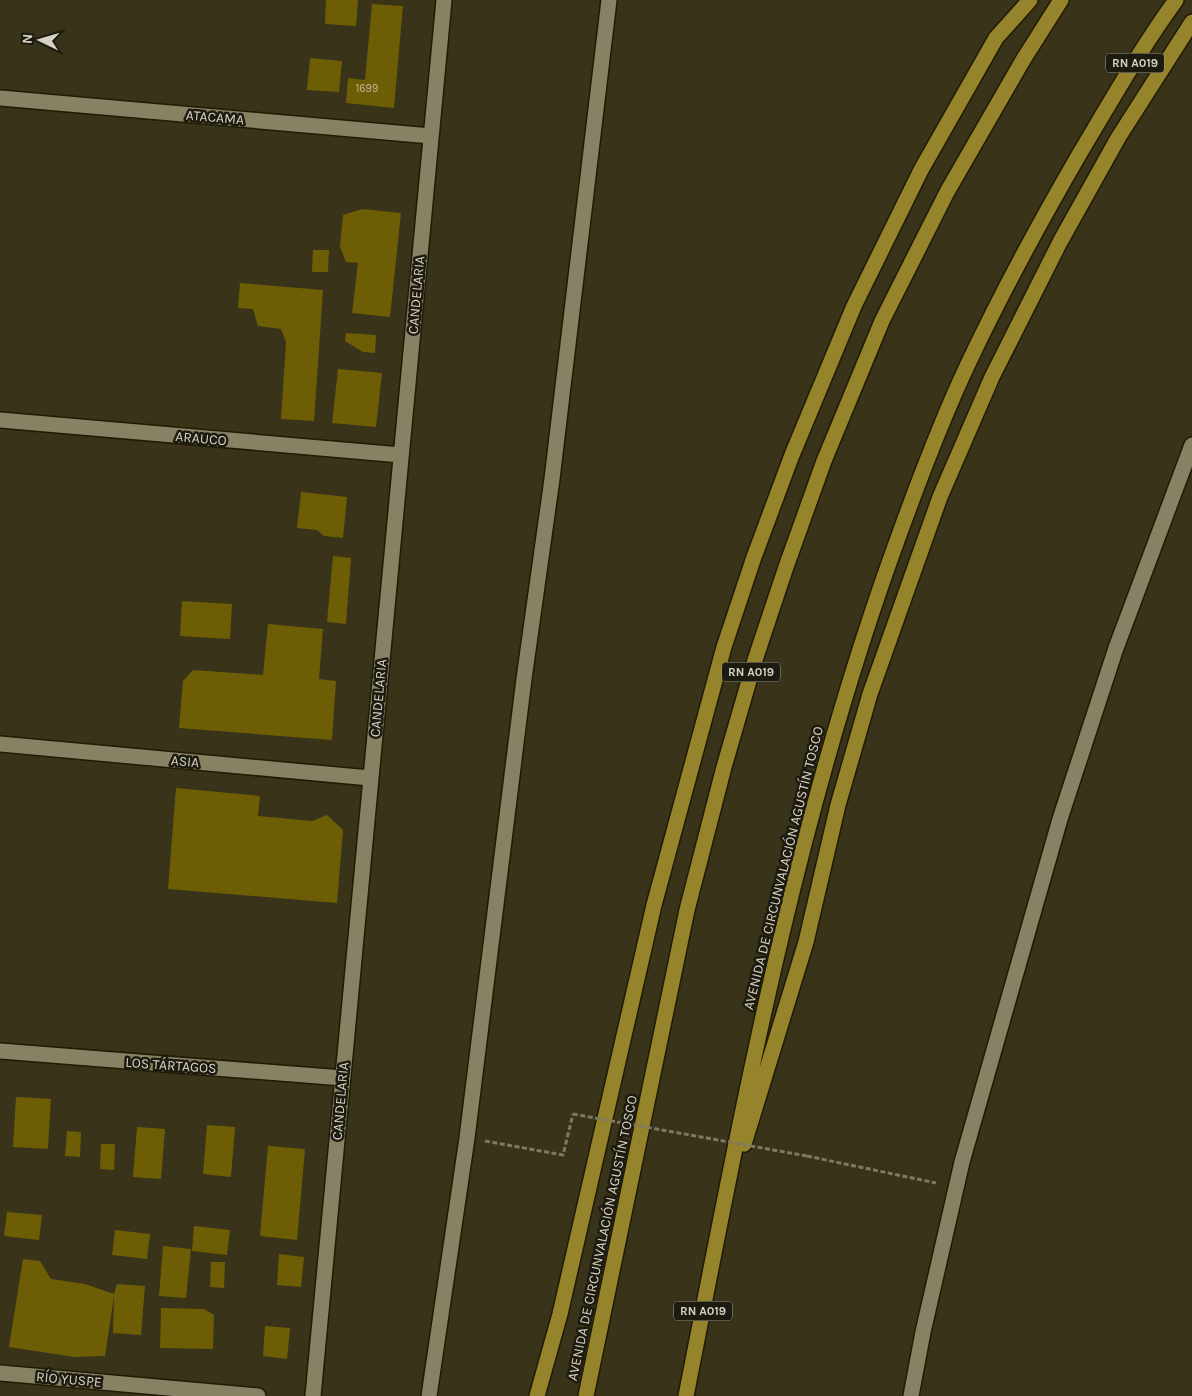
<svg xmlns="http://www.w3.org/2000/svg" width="1192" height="1396" font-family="Karla,sans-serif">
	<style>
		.building { fill: #6d5e06 }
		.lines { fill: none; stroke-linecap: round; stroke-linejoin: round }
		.minor-casing { stroke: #201b02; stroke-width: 18 }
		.highway-casing { stroke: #201b02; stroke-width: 18 }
		.path { stroke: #7e7964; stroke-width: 3; stroke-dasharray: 5 2.5; stroke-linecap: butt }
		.minor { stroke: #888265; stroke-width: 15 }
		.highway { stroke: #96842c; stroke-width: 15 }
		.path-bridge { stroke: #7e7964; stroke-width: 3; stroke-dasharray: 5 2.5; stroke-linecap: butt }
		.labels { text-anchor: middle; stroke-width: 5; stroke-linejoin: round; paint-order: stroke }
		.number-label { font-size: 11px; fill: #bcb694 }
		.shield { fill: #1d1b0f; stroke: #9e9c8e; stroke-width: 1 }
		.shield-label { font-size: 12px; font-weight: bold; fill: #d6d3c4 }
		.street-label { font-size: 14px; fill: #d6d3c4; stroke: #1d1b0f }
	</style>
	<rect width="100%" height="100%" fill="#393319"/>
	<!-- building -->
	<path class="building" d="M326,0H358L356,26L325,24Z
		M372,4L403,6L394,108L346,103L348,78L365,80Z
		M310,58L342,61L339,92L307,90Z
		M362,209L401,213L390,317L352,313L358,263L346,262L340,247L343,215Z
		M313,250H329L328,272H312Z
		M240,283L323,290L314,421L281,419L286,342L281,329L258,326L253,309L238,308Z
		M346,333L376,335L375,353L363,352L345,341Z
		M338,369L382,373L376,427L332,423Z
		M301,492L347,497L343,538L324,536L317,530L297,528Z
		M333,556L351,558L346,624L327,622Z
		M182,601L232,604L230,639L180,636Z
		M268,624L323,629L319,679L336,681L332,740L179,728L183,681L193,670L263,675Z
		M176,788L260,796L258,816L312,821L327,815L343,830L337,903L168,889Z
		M16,1097L51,1099L48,1149L13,1147Z
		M207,1125L235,1127L231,1177L203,1174Z
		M137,1127L165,1129L161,1179L133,1177Z
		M67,1131L81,1132L80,1157L65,1156Z
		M101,1144H115L114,1170L100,1169Z
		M268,1146L305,1149L297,1240L260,1236Z
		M7,1212L42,1215L39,1240L4,1236Z
		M194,1226L230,1230L227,1255L192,1251Z
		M115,1230L150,1234L147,1259L112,1255Z
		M163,1246L191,1249L186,1298L159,1296Z
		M279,1254L304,1257L301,1287L277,1285Z
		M23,1259L40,1261L51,1279L85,1284L114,1294L117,1284L145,1286L141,1335L113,1333L114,1296L105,1356L74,1357L9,1347Z
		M211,1262H225L224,1288L210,1287Z
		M161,1308L204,1309L214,1315L213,1349L160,1348Z
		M265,1326L290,1328L287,1359L263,1356Z"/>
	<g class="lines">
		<!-- minor casing -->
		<g class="minor-casing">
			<path id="minor" d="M0,98L431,136
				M0,420L401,455
				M0,744L370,778
				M0,1051L343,1078
				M0,1373L258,1396
				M313,1396L444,0
				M429,1396L467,1138L524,679L552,479L609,0
				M911,1396L923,1332L962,1162L1060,819L1116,648L1192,445"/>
		</g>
		<!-- highway casing -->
		<g class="highway-casing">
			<path id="highway" d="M744,1144L806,942L838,805L870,694L940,497L992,377L1060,242L1118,138L1192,22
				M537,1396L560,1314L654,905L724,647L754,557L792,455L854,306L921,170L996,38L1030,0
				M586,1396L687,910L724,767L755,660L786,567L824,461L882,321L947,192L1023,60L1061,0
				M686,1396C743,1106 796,817 898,538C919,480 941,421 968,364C1002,292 1040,222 1080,153C1111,101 1141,48 1176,0"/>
		</g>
		<!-- path -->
		<path class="path" d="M485,1141L563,1155L573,1114
			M807,1156L936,1183"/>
		<!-- minor -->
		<use href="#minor" class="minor"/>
		<!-- highway -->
		<use href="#highway" class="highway"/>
		<!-- path-bridge -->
		<path class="path-bridge" d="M573,1114L807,1156"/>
	</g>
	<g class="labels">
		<!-- number labels -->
		<g class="number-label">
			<text x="367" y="92">1699</text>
		</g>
		<!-- shield labels -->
		<g class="shield">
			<rect x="1106" y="53.5" width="58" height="19" rx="4"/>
			<rect x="722" y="662.5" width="58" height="19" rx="4"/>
			<rect x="674" y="1301.5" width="58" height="19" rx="4"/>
		</g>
		<g class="shield-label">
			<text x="1135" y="67">RN A019</text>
			<text x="751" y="676">RN A019</text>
			<text x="703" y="1315">RN A019</text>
		</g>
		<!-- street labels -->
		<g class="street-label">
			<text transform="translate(215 117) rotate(5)" y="5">ATACAMA</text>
			<text transform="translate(416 295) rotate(-85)" y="5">CANDELARIA</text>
			<text transform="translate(201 438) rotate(5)" y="5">ARAUCO</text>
			<text transform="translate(378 698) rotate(-85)" y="5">CANDELARIA</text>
			<text transform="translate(185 761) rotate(5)" y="5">ASIA</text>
			<text transform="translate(783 868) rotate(-76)" y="5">AVENIDA DE CIRCUNVALACIÓN AGUSTÍN TOSCO</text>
			<text transform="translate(171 1065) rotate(4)" y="5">LOS TÁRTAGOS</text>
			<text transform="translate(340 1101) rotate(-85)" y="5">CANDELARIA</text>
			<text transform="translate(602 1238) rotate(-78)" y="5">AVENIDA DE CIRCUNVALACIÓN AGUSTÍN TOSCO</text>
			<text transform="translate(69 1379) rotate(5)" y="5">RÍO YUSPE</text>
		</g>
	</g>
	<!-- north arrow -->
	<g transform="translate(40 40) rotate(275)" stroke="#1d1b0f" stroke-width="4" paint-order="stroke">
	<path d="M0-4L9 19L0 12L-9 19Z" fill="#d6d3c4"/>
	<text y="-8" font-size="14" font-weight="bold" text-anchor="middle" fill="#d6d3c4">N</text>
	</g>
</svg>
